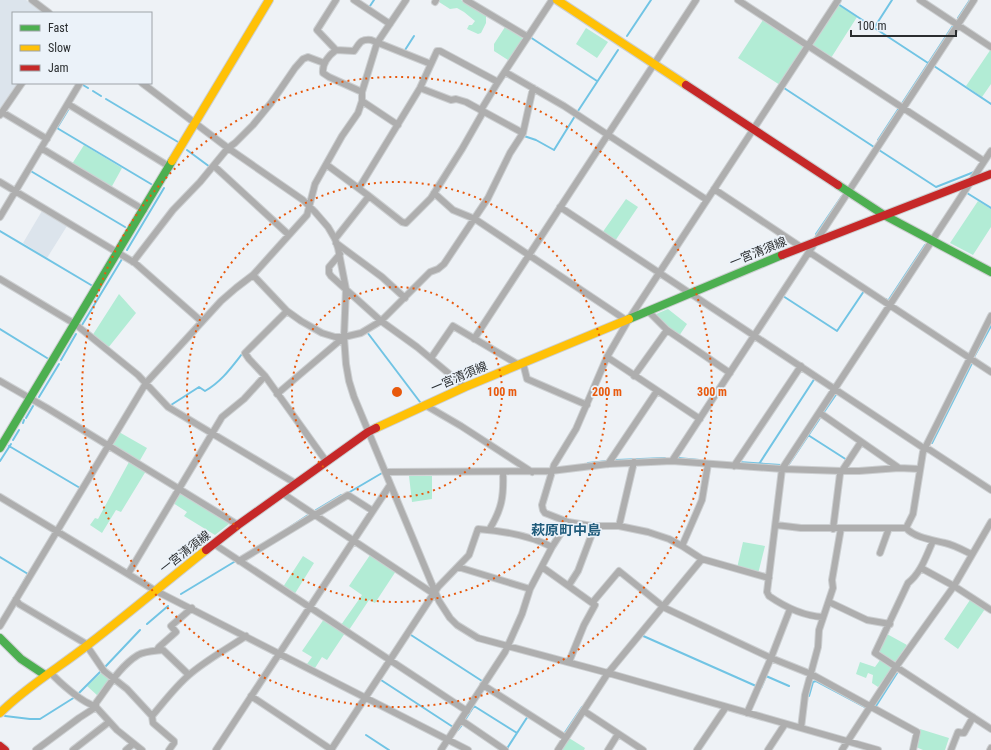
<svg xmlns="http://www.w3.org/2000/svg" width="991" height="750" font-family="'Roboto Condensed','Noto Sans JP',sans-serif">
	<style>
		.built { fill: #dce4ec }
		.green { fill: #b2ecd5 }
		.lines { fill: none; stroke-linecap: round; stroke-linejoin: round }
		.stream { stroke: #71c4e4; stroke-width: 2 }
		.street-casing { stroke: #cccfd1; stroke-width: 8 }
		.fast-casing { stroke: #cccfd1; stroke-width: 10 }
		.slow-casing { stroke: #cccfd1; stroke-width: 10 }
		.jam-casing { stroke: #cccfd1; stroke-width: 10 }
		.street { stroke: #aeaeae; stroke-width: 6 }
		.fast { stroke: #4caf50; stroke-width: 8 }
		.slow { stroke: #ffc107; stroke-width: 8 }
		.jam { stroke: #c62828; stroke-width: 8 }
		.ring { fill: none; stroke: #e8590c; stroke-width: 2; stroke-dasharray: 2 4 }
		.labels { text-anchor: middle; stroke-width: 3.5; stroke-linejoin: round; paint-order: stroke }
		.street-label { font-size: 12px; fill: #2a2d2f; stroke: #ebf2f9 }
		.quarter-label { font-size: 14px; font-weight: bold; fill: #1f5b7b; stroke: #ebf2f9 }
		.centre { fill: #e8590c; stroke: #ebf2f9; stroke-width: 2 }
		.ring-label { font-size: 12px; text-anchor: middle; font-weight: bold; fill: #e8590c; stroke: #ebf2f9; stroke-width: 3.5; stroke-linejoin: round; paint-order: stroke }
	</style>
	<rect width="100%" height="100%" fill="#eef2f6"/>
	<!-- built -->
	<path class="built" d="M0,0H26L43,13H13V83H19L0,110Z
		M42,211L67,226L47,258L23,243Z"/>
	<!-- green -->
	<path class="green" d="M439,0H461L486,14V23L481,33L478,34L467,29L469,25H472L475,21L464,12L457,8L450,9L439,2Z
		M839,5L857,17L831,58L812,46Z
		M763,20L802,45L804,49L780,85L738,58Z
		M505,27L524,39L510,59L508,60L494,51V44Z
		M586,28L608,42L597,58L576,44Z
		M991,49V84L982,97L966,86Z
		M84,145L122,168L111,188L72,164Z
		M626,199L638,207L615,241L602,233Z
		M978,201L991,209V227L973,255L950,243Z
		M119,294L136,313L108,348L92,336Z
		M668,309L687,324L679,336L667,328L654,315Z
		M119,432L147,448L139,462L112,445Z
		M129,462L146,471L121,512L116,510L102,533L90,525L95,518L98,519Z
		M409,476H432V499L412,502Z
		M181,493L229,522V524L215,535L184,516L187,512L173,503L178,494Z
		M743,542L765,546L758,574L737,568Z
		M370,555L396,571L375,603L369,600L349,630L341,625L362,595L349,586Z
		M303,556L314,563L294,595L283,587Z
		M970,600L985,609L958,649L944,639Z
		M324,619L345,633L327,660L322,657L315,668L307,664L312,657L302,651Z
		M887,634L907,645L894,664L879,654V651Z
		M880,660L892,668L878,687L872,683L873,675L868,673L866,678L856,674L860,662L875,667Z
		M102,672L109,680L98,696L87,686Z
		M920,729L949,738L945,750H923L916,747Z
		M569,738L585,748L584,750H561Z"/>
	<g class="lines">
		<!-- stream -->
		<path class="stream" d="M838,4L928,63
			M370,6L374,0
			M958,18L970,0
			M874,28L892,0
			M627,36L651,0
			M530,37L597,81
			M405,50L414,36
			M934,66L991,104
			M83,85L88,88
			M784,88L874,147
			M93,91L101,96
			M106,99L178,142
			M901,105L952,27
			M68,110L57,128L151,184
			M578,111L618,50
			M524,136L536,140L554,150L575,116
			M878,140L899,108
			M187,150L210,167
			M879,150L936,187L974,172
			M29,170L125,227
			M967,193L991,208
			M0,231L91,285
			M816,234L842,196
			M127,250L164,188
			M783,296L837,331L864,291
			M886,299L888,301L925,245
			M82,325L122,259
			M0,329L47,358
			M367,332L420,402
			M974,357L991,326
			M61,360L76,334
			M39,397L59,364
			M171,405L199,387L205,391C221,382 231,368 242,354
			M824,412L837,393L838,394
			M26,418L33,406
			M23,423L24,420
			M808,435L847,460
			M13,440L19,430
			M932,443L972,363
			M9,446L80,488
			M678,458L699,460
			M616,460L665,458
			M0,461L11,444
			M739,462L781,465
			M588,463L608,461
			M759,464L815,378
			M789,464L820,418
			M348,493L382,473
			M316,510L341,495H344
			M290,527L308,515
			M0,557L28,574L12,602
			M181,594L234,562
			M147,624L168,606
			M411,635L482,681
			M640,637L641,635L756,686
			M105,667L140,630
			M381,680L453,727
			M761,688L766,676L789,686
			M78,694L101,671
			M809,696L813,682L816,681L865,707
			M876,706L897,673
			M5,716L30,719H40L75,697
			M465,720L474,706L517,733
			M458,730L462,725
			M564,734L582,707
			M366,735L389,750
			M506,750L528,716"/>
		<!-- street casing -->
		<g class="street-casing">
			<path id="street" d="M32,0L49,13
				M354,0L390,24
				M466,0L528,37
				M738,0L984,161
				M920,0L991,47
				M435,2L436,0
				M336,50L317,30L336,0
				M505,72L564,106L707,200
				M142,83L228,148L303,200L315,212L328,227L335,239L338,248L346,289L344,337L346,364L349,381L354,397L439,601L450,618L457,625L478,638L608,673L878,750
				M420,88L451,100L456,99L466,102L523,133
				M362,92L329,77L323,73C322,63 328,56 336,50L354,51C360,43 360,39 371,40L431,64
				M362,101L398,125
				M68,104L170,167
				M2,112L47,139
				M0,115L22,83
				M41,148L144,210
				M327,165L369,196L402,222L406,223L431,198L462,149L482,114L481,110L498,82L552,0
				M214,166L289,235
				M0,182L135,263L201,321
				M359,188L420,88L437,51H440L498,82
				M714,189L801,247
				M434,193L453,210L475,219L626,320
				M560,207L922,447L930,450L991,490
				M0,217L80,83
				M335,239L369,196
				M336,243L382,277L405,298
				M809,252L991,372
				M340,254L329,267V273L331,276L381,321L417,347L465,387
				M133,262L173,210L200,182L228,148L235,143L253,125L271,103L295,68L303,59L308,57L324,63
				M253,275L287,311L301,321L322,333L335,337H344L361,333L381,321L430,272L438,269L444,264L488,198L510,153L523,133L533,88
				M0,279L75,324L138,375L168,407L295,483
				M287,311L245,353L249,359L265,376L326,461
				M648,311L667,330L730,373
				M474,339L696,0
				M607,357L700,419
				M431,358L453,326L519,365
				M523,363L527,379L587,405
				M634,376L667,330
				M0,381L47,408L238,525
				M277,394L344,337
				M425,405L461,426L532,472
				M820,413L899,468
				M672,461L974,0
				M608,464L657,391
				M734,466L801,366
				M385,472L551,471L608,464L672,461L782,469L842,471H859L899,468L920,469
				M282,493L434,594
				M0,497L156,591L468,750
				M776,525L801,528H906C915,538 933,540 945,543C954,545 963,550 971,554
				M619,526L634,462
				M906,528L913,514L923,452L991,316
				M833,529L840,474L861,442
				M489,530C502,509 504,496 503,472
				M933,541C926,556 921,573 908,583L875,653L991,729
				M214,544L467,711
				M682,546L702,500L708,464
				M880,553L889,528
				M239,561L348,495L373,511
				M458,567L530,589
				M542,567L595,605L584,625L569,662
				M921,568L954,586L991,610
				M128,574L222,417L244,399L265,376
				M769,578L702,559L682,546L669,539L648,532L619,526H592L568,522L545,513L543,510L542,505L554,465L576,429L607,357L629,319L838,0
				M569,585L578,571L590,539L595,527
				M16,599L19,604L88,645
				M829,602L867,620L890,624
				M592,603L619,571L665,608L771,658L811,674L917,732L913,750
				M823,617C803,616 785,607 769,596L767,592L782,469L991,151
				M0,626L146,383L221,301L236,288L253,275L307,215L315,184L342,136L358,113L362,101V92L377,43L406,0
				M87,646L104,671L127,689L152,716L153,723L174,741V743L169,750
				M157,650L159,647L176,632L171,626L192,608
				M50,672C58,681 83,704 96,706
				M483,685L566,738
				M251,696L332,750
				M584,711L643,750
				M747,713L771,658L790,609
				M152,716C164,702 175,687 189,675C206,660 227,649 246,636
				M461,720L505,750
				M801,728L805,695L818,647L819,630L833,588L832,580L841,528
				M36,750L79,718L96,707
				M73,750L109,722
				M126,750L133,744
				M142,750L117,730L96,707V703C108,687 120,666 138,655C145,651 154,651 163,650L189,675
				M216,750L390,485
				M331,750L438,587L469,555L478,529C504,531 529,535 552,547
				M441,750L505,652L522,614L530,589L552,547L568,522
				M558,750L608,673L702,559
				M608,750L618,734
				M697,750L726,707
				M768,750L785,724
				M842,750L896,667L954,586L991,522
				M951,750L958,732L964,733L973,717
				M990,750L991,748"/>
		</g>
		<!-- fast casing -->
		<g class="fast-casing">
			<path id="fast" d="M838,185L884,215L991,272
				M629,319L782,255
				M0,448L172,161
				M0,638L21,659L45,675"/>
		</g>
		<!-- slow casing -->
		<g class="slow-casing">
			<path id="slow" d="M557,0L686,85
				M172,161L269,0
				M376,428L465,387L629,319
				M0,713C27,686 60,667 89,644C129,613 167,581 206,550"/>
		</g>
		<!-- jam casing -->
		<g class="jam-casing">
			<path id="jam" d="M686,85L838,185
				M782,255L991,174
				M206,550L238,525L368,432L376,428
				M0,746L5,750"/>
		</g>
		<!-- street -->
		<use href="#street" class="street"/>
		<!-- fast -->
		<use href="#fast" class="fast"/>
		<!-- slow -->
		<use href="#slow" class="slow"/>
		<!-- jam -->
		<use href="#jam" class="jam"/>
	</g>
	<!-- distance rings -->
	<g class="ring">
		<circle cx="397" cy="392" r="105"/>
		<circle cx="397" cy="392" r="210"/>
		<circle cx="397" cy="392" r="315"/>
	</g>
	<g class="labels">
		<!-- street labels -->
		<g class="street-label">
			<text transform="translate(758 252) rotate(-22)" y="4">一宮清須線</text>
			<text transform="translate(459 377) rotate(-23)" y="4">一宮清須線</text>
			<text transform="translate(185 552) rotate(-38)" y="4">一宮清須線</text>
		</g>
		<!-- quarter labels -->
		<g class="quarter-label">
			<text x="566" y="535">萩原町中島</text>
		</g>
	</g>
	<circle cx="397" cy="392" r="6" class="centre"/>
	<g class="ring-label">
		<text x="502" y="396">100 m</text>
		<text x="607" y="396">200 m</text>
		<text x="712" y="396">300 m</text>
	</g>
	<!-- legend -->
	<rect x="12" y="12" width="140" height="72" fill="#ebf2f9" stroke="#9ea3a8"/>
	<rect x="20" y="25" width="20" height="6" fill="#4caf50" stroke="#9ea3a8"/>
	<text x="48" y="32" font-size="12" fill="#2a2d2f">Fast</text>
	<rect x="20" y="45" width="20" height="6" fill="#ffc107" stroke="#9ea3a8"/>
	<text x="48" y="52" font-size="12" fill="#2a2d2f">Slow</text>
	<rect x="20" y="65" width="20" height="6" fill="#c62828" stroke="#9ea3a8"/>
	<text x="48" y="72" font-size="12" fill="#2a2d2f">Jam</text>
	<!-- scale -->
	<path d="M851 30v6h105v-6" fill="none" stroke="#2a2d2f" stroke-width="2"/>
	<text x="857" y="30" font-size="12" fill="#2a2d2f" stroke="#ebf2f9" stroke-width="3" paint-order="stroke">100 m</text>
</svg>
